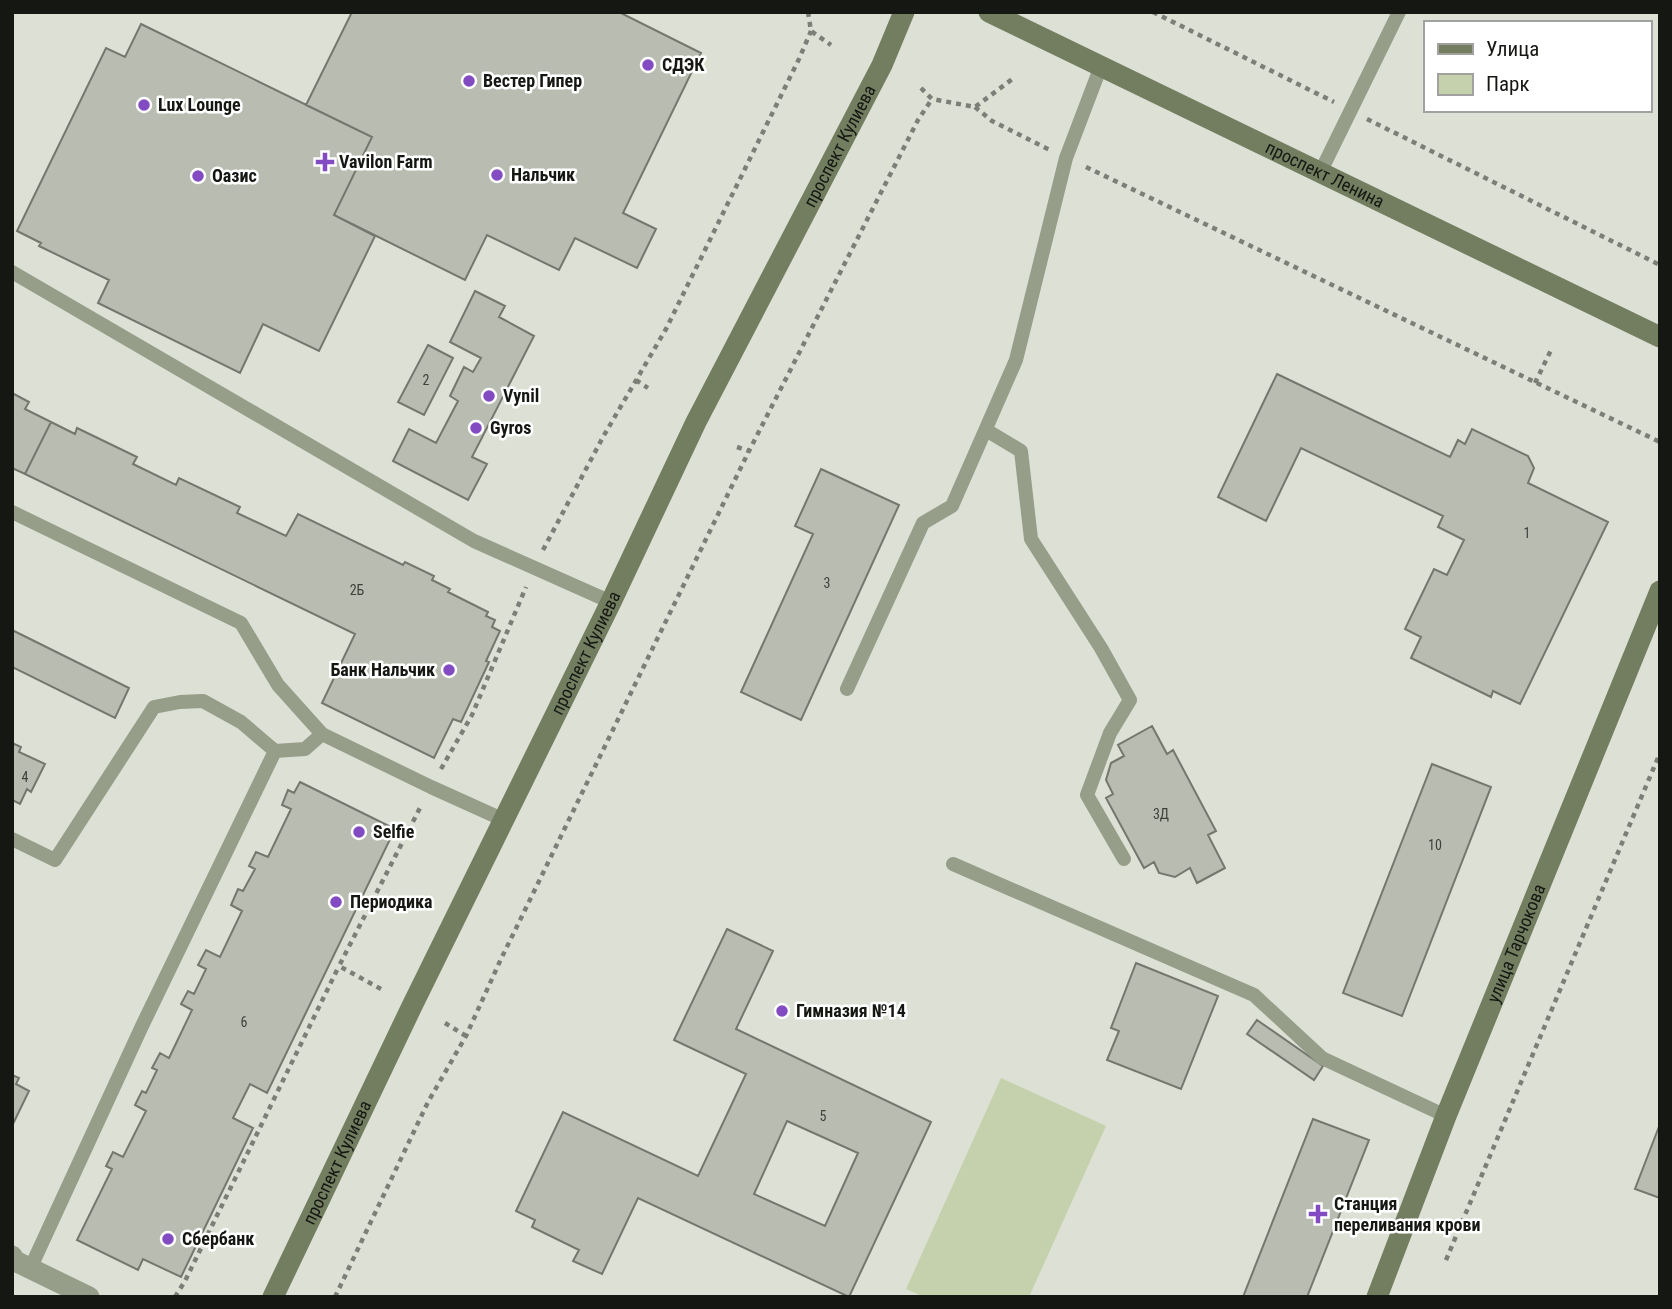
<svg xmlns="http://www.w3.org/2000/svg" width="1672" height="1309" font-family="'Roboto Condensed',sans-serif">
	<style>
		.green { fill: #c5d1ac }
		.building { fill: #b9bdb1; stroke: #74776d; stroke-width: 2; fill-rule: evenodd }
		.lines { fill: none; stroke-linecap: round; stroke-linejoin: round }
		.path { stroke: #7c7f77; stroke-width: 4.5; stroke-dasharray: 5 5; stroke-linecap: butt }
		.lane { stroke: #969d89; stroke-width: 14 }
		.street { stroke: #969d89; stroke-width: 21 }
		.secondary { stroke: #737d60; stroke-width: 21 }
		.poi-dot { fill: #834bc2; stroke: #fff; stroke-width: 2.5 }
		.labels { text-anchor: middle; stroke-width: 5; stroke-linejoin: round; paint-order: stroke }
		.number-label { font-size: 14px; fill: #3e403a }
		.poi-label { font-size: 18px; font-weight: bold; fill: #151712; stroke: #fff; text-anchor: start }
		.street-label { font-size: 18px; fill: #151712; stroke: #fff }
	</style>
	<rect width="100%" height="100%" fill="#dde1d5"/>
	<!-- green -->
	<path class="green" d="M1001,1078L1106,1126L1029,1297H924L906,1289Z"/>
	<!-- building -->
	<path class="building" d="M352,12H619L701,53L623,213L656,229L637,268L575,238L559,270L487,235L465,280L334,215L372,137L306,105Z
		M141,24L372,137L334,215L375,236L319,351L263,324L240,373L98,303L109,280L39,246L41,243L17,231L106,48L125,57Z
		M475,291L505,306L499,317L534,336L472,457L487,464L468,500L393,461L409,429L436,443L458,401L450,396L464,367L473,372L481,358L450,342Z
		M428,345L453,358L424,415L398,402Z
		M1277,374L1450,457L1458,440L1465,444L1472,429L1528,456L1534,468L1528,483L1608,522L1520,704L1493,691L1491,697L1411,658L1421,637L1405,629L1434,569L1447,575L1464,540L1438,527L1443,516L1301,448L1266,521L1218,497Z
		M12,393L29,402L25,409L51,422L25,474L12,468Z
		M51,422L75,434L77,428L137,457L133,464L176,485L179,478L240,507L237,513L286,536L298,514L403,565L405,562L434,576L432,580L450,589L448,592L488,612L486,616L495,620L492,627L500,631L486,661L489,662L461,722L453,719L434,758L322,703L355,634L25,474Z
		M821,469L899,505L801,720L741,692L813,534L795,526Z
		M12,630L129,688L115,718L12,667Z
		M1152,726L1167,754L1173,750L1216,831L1208,835L1225,868L1197,883L1190,868L1175,877L1159,873L1154,862L1144,868L1106,798L1113,794L1106,780L1111,763L1124,756L1118,745Z
		M12,743L21,747L19,752L45,764L31,792L27,789L20,804L12,800Z
		M1432,764L1491,787L1402,1016L1343,993Z
		M300,782L395,829L267,1093L250,1084L233,1118L253,1128L181,1277L143,1259L138,1270L77,1240L112,1169L106,1166L113,1152L123,1157L146,1111L135,1105L142,1091L146,1093L157,1070L152,1068L160,1053L169,1058L192,1010L181,1004L188,991L194,994L206,969L198,965L206,950L220,957L242,911L231,905L238,889L243,891L255,869L249,866L256,852L268,857L291,809L282,805L288,790L294,793Z
		M727,929L773,951L736,1029L931,1122L849,1297L638,1198L602,1274L573,1261L579,1250L532,1227L535,1220L516,1211L563,1112L698,1176L746,1074L674,1040ZM787,1121L858,1153L825,1226L754,1194Z
		M1136,963L1218,996L1181,1089L1107,1060L1119,1031L1111,1028Z
		M1257,1020L1323,1066L1314,1080L1247,1034Z
		M12,1075L19,1078L16,1084L29,1091L12,1126Z
		M1313,1119L1369,1140L1307,1297H1243Z
		M1660,1124V1198L1635,1189Z"/>
	<g class="lines">
		<!-- path -->
		<path class="path" d="M808,12L811,31L831,45
			M1153,12L1334,102
			M921,88L932,99L975,107L1015,77
			M975,107L992,121L1050,150
			M1367,119L1660,265
			M1086,167L1660,442
			M636,380L648,388
			M1535,383L1552,348
			M737,447L749,451
			M543,550L603,437L666,329L799,59L811,31
			M441,769L472,715L526,587
			M381,989L339,966L422,804
			M445,1023L466,1036
			M1446,1260L1660,753
			M175,1297L185,1281L339,966
			M335,1297L428,1102L466,1036L501,959L749,451L918,120L932,99"/>
		<!-- lane -->
		<path class="lane" d="M1320,173L1399,12
			M12,272L474,541L611,602
			M986,430L1021,451L1031,539L1101,648L1130,700L1110,733L1087,795L1124,859
			M12,512L241,623L278,685L322,734L431,787L504,820
			M847,689L923,523L952,506L1016,360L1066,158L1101,66
			M275,751L305,749L322,734
			M12,839L55,860L154,707L180,702L203,701L241,722L275,751L142,1026L30,1269
			M953,864L1254,995L1322,1058L1446,1116"/>
		<!-- street -->
		<path class="street" d="M12,1256L15,1261L89,1297"/>
		<!-- secondary -->
		<g class="secondary">
			<path id="s1" d="M989,12L1660,337"/>
			<path id="s2" d="M273,1297L412,1006L611,602L696,422L882,65L904,12"/>
			<path id="s3" d="M1377,1297L1446,1116L1660,591"/>
		</g>
	</g>
	<!-- markers -->
	<g class="poi-dot">
		<circle cx="648" cy="65" r="7"/>
		<circle cx="469" cy="81" r="7"/>
		<circle cx="144" cy="105" r="7"/>
		<path d="M321.5 151.5h7v7h7v7h-7v7h-7v-7h-7v-7h7z"/>
		<circle cx="497" cy="175" r="7"/>
		<circle cx="198" cy="176" r="7"/>
		<circle cx="489" cy="396" r="7"/>
		<circle cx="476" cy="428" r="7"/>
		<circle cx="449" cy="670" r="7"/>
		<circle cx="359" cy="832" r="7"/>
		<circle cx="336" cy="902" r="7"/>
		<circle cx="782" cy="1011" r="7"/>
		<path d="M1314.5 1203.5h7v7h7v7h-7v7h-7v-7h-7v-7h7z"/>
		<circle cx="168" cy="1239" r="7"/>
	</g>
	<g class="labels">
		<!-- number labels -->
		<g class="number-label">
			<text x="426" y="385">2</text>
			<text x="1527" y="538">1</text>
			<text x="827" y="588">3</text>
			<text x="357" y="595">2Б</text>
			<text x="25" y="782">4</text>
			<text x="1161" y="819">3Д</text>
			<text x="1435" y="850">10</text>
			<text x="244" y="1027">6</text>
			<text x="823" y="1121">5</text>
		</g>
		<!-- poi labels -->
		<g class="poi-label">
			<text x="662" y="71">СДЭК</text>
			<text x="483" y="87">Вестер Гипер</text>
			<text x="158" y="111">Lux Lounge</text>
			<text x="339" y="168">Vavilon Farm</text>
			<text x="511" y="181">Нальчик</text>
			<text x="212" y="182">Оазис</text>
			<text x="503" y="402">Vynil</text>
			<text x="490" y="434">Gyros</text>
			<text x="435" y="676" text-anchor="end">Банк Нальчик</text>
			<text x="373" y="838">Selfie</text>
			<text x="350" y="908">Периодика</text>
			<text x="796" y="1017">Гимназия №14</text>
			<text x="1334" y="1210">Станция<tspan x="1334" dy="21">переливания крови</tspan></text>
			<text x="182" y="1245">Сбербанк</text>
		</g>
		<!-- street labels -->
		<g class="street-label">
			<text dy="6" stroke="none"><textPath href="#s2" startOffset="1283">проспект Кулиева</textPath></text>
			<text dy="6" stroke="none"><textPath href="#s1" startOffset="373">проспект Ленина</textPath></text>
			<text dy="6" stroke="none"><textPath href="#s2" startOffset="716">проспект Кулиева</textPath></text>
			<text dy="6" stroke="none"><textPath href="#s3" startOffset="380">улица Тарчокова</textPath></text>
			<text dy="6" stroke="none"><textPath href="#s2" startOffset="149">проспект Кулиева</textPath></text>
		</g>
	</g>
	<!-- border -->
	<rect width="1672" height="1309" fill="none" stroke="#151712" stroke-width="28"/>
	<!-- legend -->
	<rect x="1424" y="21" width="228" height="91" fill="#ffffff" stroke="#a1a2a0" stroke-width="2"/>
	<rect x="1438" y="44" width="35" height="10" fill="#737d60" stroke="#a1a2a0" stroke-width="2"/>
	<text x="1486" y="56" font-size="21" fill="#151712">Улица</text>
	<rect x="1438" y="74" width="35" height="21" fill="#c5d1ac" stroke="#a1a2a0" stroke-width="2"/>
	<text x="1486" y="91" font-size="21" fill="#151712">Парк</text>
</svg>
